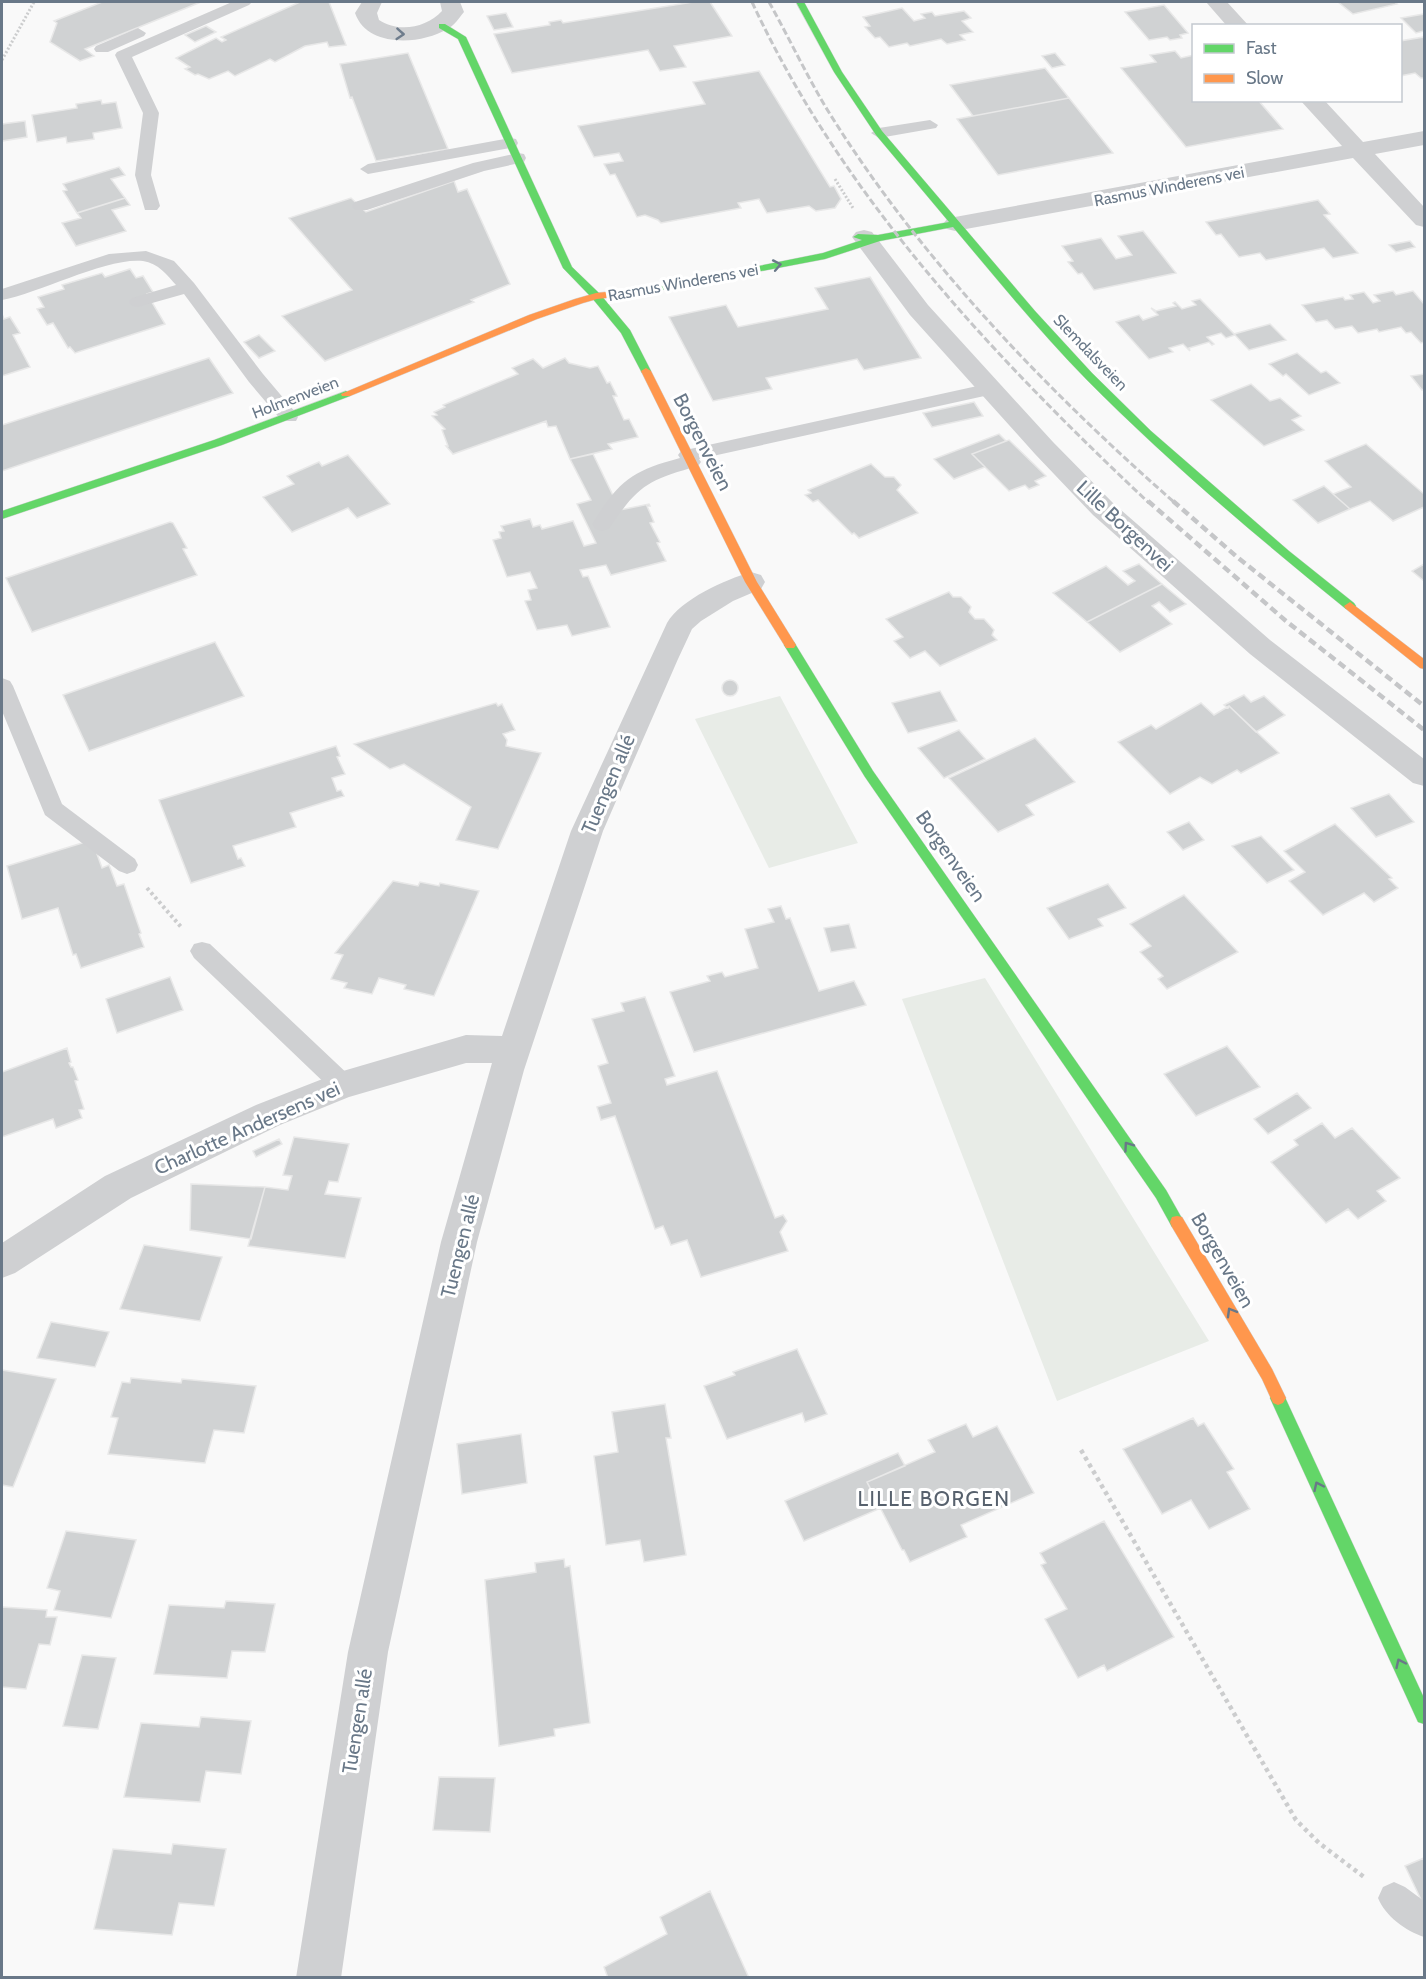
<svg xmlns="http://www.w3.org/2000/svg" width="1426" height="1979" font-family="Cabin,sans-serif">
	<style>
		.green { fill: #e8ece7 }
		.building { fill: #d0d2d3; stroke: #e8e8e8; stroke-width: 1.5 }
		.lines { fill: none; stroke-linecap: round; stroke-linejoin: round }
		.fast-casing { stroke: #d5d6d7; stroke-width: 1 }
		.slow-casing { stroke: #d5d6d7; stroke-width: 1 }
		.path-far2 { stroke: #cccdce; stroke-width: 3; stroke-dasharray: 2 2; stroke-linecap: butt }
		.path-far1 { stroke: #cccdce; stroke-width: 4; stroke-dasharray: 3 3; stroke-linecap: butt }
		.path { stroke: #cccdce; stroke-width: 4.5; stroke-dasharray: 4 4; stroke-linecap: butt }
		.lane { fill: #cfd0d2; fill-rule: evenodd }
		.street { fill: #cfd0d2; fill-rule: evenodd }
		.fast { fill: #63d668; fill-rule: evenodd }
		.slow { fill: #ff974d; fill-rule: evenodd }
		.rail-far1 { stroke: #c5c6c8; stroke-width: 3; stroke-dasharray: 7 3; stroke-linecap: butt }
		.rail { stroke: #c5c6c8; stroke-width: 4.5; stroke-dasharray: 8 4.5; stroke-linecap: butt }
		.oneway { stroke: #6e7c8c }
		.oneway2 { stroke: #697888 }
		.labels { text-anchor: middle; stroke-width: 6; stroke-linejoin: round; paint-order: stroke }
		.far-street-label { font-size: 16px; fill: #697888; stroke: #fff }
		.street-label { font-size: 20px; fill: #697888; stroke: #fff }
		.neighbourhood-label { font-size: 21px; letter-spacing: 1.5px; fill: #57616d; stroke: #fff }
	</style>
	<rect width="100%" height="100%" fill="#f9f9f9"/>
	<!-- green -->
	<path class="green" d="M780,696L858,843L769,868L695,719Z
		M985,978L1209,1341L1057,1401L902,999Z"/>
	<!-- building -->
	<path class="building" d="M102,2H201L85,49L94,56L80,61L50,42L57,23L54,21Z
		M300,2H329L346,45L329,47L327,42L305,46L275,62L270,59L235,76L228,71L209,79L198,74L195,75L185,69L190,67L176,58L216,38L222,42L226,40L221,37Z
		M693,2H710L732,36L674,46L686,67L660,71L648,50L512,73L494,34L550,25L549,22L561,20L563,23Z
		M1338,2H1394L1397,4L1353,14Z
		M1164,5L1188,33L1180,35L1182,38L1170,40L1167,37L1149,40L1125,12Z
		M902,8L914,21L925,18L921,14L932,12L935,16L964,11L971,18L962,21L973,32L960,35L965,40L947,44L941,39L910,46L907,43L889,47L880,37L875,38L865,27L870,26L863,17Z
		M506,13L513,27L494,30L487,16Z
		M1424,14V31L1416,33L1401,18Z
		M206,26L216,32L195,42L185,35Z
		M1424,37V78H1421L1415,73L1400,76V41Z
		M1175,51L1181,58L1194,55V100H1258L1283,129L1186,147L1121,68L1156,62L1150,55Z
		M408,53L448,149L376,161L352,97L350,98L340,64Z
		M1055,53L1065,65L1052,68L1042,56Z
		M1045,68L1069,98L973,116L950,85Z
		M759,71L830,187L834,186L841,199L835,208L816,211L809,206L767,213L759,199L738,203L741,208L661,223L658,220L645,215L637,217L615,174L610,175L604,164L623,161L619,153L594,157L578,126L705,104L693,82Z
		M1069,98L1113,153L998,175L957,119Z
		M101,100L102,104L116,102L122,128L93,133L94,139L67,143L66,137L37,142L32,115L77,108L76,104Z
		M25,121L27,137L2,141V124Z
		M119,167L125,175L111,179L125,198L77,213L63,191L67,190L63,184Z
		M454,181L458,192L467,189L510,284L471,300L474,302L325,361L282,316L352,290L289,218L351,198L366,212Z
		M125,198L130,205L112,210L126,231L76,246L62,223L81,218L77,213Z
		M1318,200L1330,214L1324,215L1358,253L1333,258L1324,248L1266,260L1260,253L1239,257L1221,234L1216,235L1206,222Z
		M1143,231L1176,273L1094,290L1082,273L1078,274L1068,262L1073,261L1062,246L1101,238L1116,259L1132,255L1118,236Z
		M1410,241L1415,247L1396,252L1389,245Z
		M130,269L136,278L143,276L153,292L147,294L165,324L75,353L70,347L68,348L53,323L47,325L37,309L44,307L38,297L64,289L62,285L102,273L105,277Z
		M870,277L921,358L864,370L857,359L766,378L772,389L713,401L669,317L726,305L738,327L828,309L815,288Z
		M1393,291L1396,295L1413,291L1424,304V342L1421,343L1411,332L1406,333L1401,327L1379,332L1377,329L1358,333L1352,326L1335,329L1327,320L1316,322L1302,305L1343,297L1345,300L1353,299L1350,295L1364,292L1373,303L1380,301L1374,295Z
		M1200,299L1235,335L1226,338L1221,333L1207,337L1214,344L1212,345L1209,342L1189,348L1190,351L1183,344L1169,348L1173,352L1149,359L1116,322L1139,315L1143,320L1158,315L1151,308L1156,311L1176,306L1173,303L1175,302L1182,309L1196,305L1192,301Z
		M2,314L4,319L10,317L20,333L13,335L30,367L2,376Z
		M1270,324L1286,340L1249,350L1234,334Z
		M259,335L275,351L259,358L244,342Z
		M1297,353L1321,373L1326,371L1340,383L1309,395L1286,374L1283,376L1269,364Z
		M209,358L233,393L2,471V425Z
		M565,358L569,363L590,368L598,366L607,383L610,382L617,396H613L624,420L629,419L638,437L608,444L612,449L570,459L556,426L548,427L546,421L453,454L446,446H448L442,430L445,429L432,416L437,415L434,412L445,407L443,405L518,374L512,368L533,359L543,368Z
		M1424,374V389L1422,390L1411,376Z
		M1251,384L1270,401L1280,398L1301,416L1292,420L1304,430L1264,446L1211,400Z
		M974,402L983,416L932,427L923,413Z
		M999,434L1006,441L972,454L985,467L954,479L934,459Z
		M1009,440L1046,476L1035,481L1039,485L1029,489L1025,485L1009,491L972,454Z
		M1366,444L1424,494V507L1393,521L1370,501L1350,509L1333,494L1351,487L1325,461Z
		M593,454L620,510L649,504L650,506H647L654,522L650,523L660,542L657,543L666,561L611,575L606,565L580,570L583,577L588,576L610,627L572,636L567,625L537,630L525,601L531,600L528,590L537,588L530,572L507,577L493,540L501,538L499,532L504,531L501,526L530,519L533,527L540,525L542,529L573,521L584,546L596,543L577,504L591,500L570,459Z
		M348,455L390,504L357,518L348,508L292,532L263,497L294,484L287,476L319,462L322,466Z
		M871,464L885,477H894L901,485L897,490L918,513L859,538L854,533L852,534L818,500L813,502L805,495L811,493L808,490Z
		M1324,486L1350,509L1318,523L1293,500Z
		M170,522L173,523L187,548L183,549L197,575L32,632L6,578Z
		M1139,564L1162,584L1087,622L1053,593L1106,566L1128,585L1135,581L1123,571Z
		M1424,564V581L1412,571Z
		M1162,584L1186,604L1170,612L1159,602L1152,606L1172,624L1120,652L1087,622Z
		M949,592L953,597H961L971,607L969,612L975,619H984L994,630L992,635L997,640L940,666L925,651L910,658L894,641L903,637L886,619Z
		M215,642L244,696L89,751L63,695Z
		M722 688a8 8 0 1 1 16 0a8 8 0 1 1-16 0Z
		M940,691L957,721L908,733L892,703Z
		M1244,695L1251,702L1264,696L1285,715L1256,732L1229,706L1228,708L1224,705Z
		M496,703L498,706L502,704L515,730L503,734L507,740L506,746L541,753L498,849L456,840L471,807L404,764L390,769L354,744Z
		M1201,703L1214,715L1229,706L1279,753L1241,773L1237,770L1212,784L1200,777L1170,794L1118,742L1151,725L1156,729Z
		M959,730L985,759L944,778L918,748Z
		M1035,738L1075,782L1026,805L1034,815L998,832L949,778Z
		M336,746L340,756L337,757L345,774L332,778L337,791L341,790L344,796L290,813L296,827L233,846L238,859L241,858L245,866L191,883L159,800Z
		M1389,794L1414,822L1376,837L1351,808Z
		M1189,822L1204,840L1183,850L1167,832Z
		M1335,824L1392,878L1389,879L1398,888L1374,902L1364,893L1323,915L1289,881L1305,872L1284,851Z
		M1261,836L1294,870L1267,883L1232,846Z
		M92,840L102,868L109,865L117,886L124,884L141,933L139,934L144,947L81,968L76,954L73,955L58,908L22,919L7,866Z
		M393,881L418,886L420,882L439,886L440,883L479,891L434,996L404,989L406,985L379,978L372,994L344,988L347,983L331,979L343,955L335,953Z
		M1108,884L1126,908L1098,919L1103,926L1069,939L1047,908Z
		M1184,895L1238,952L1167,989L1158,979L1163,976L1140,952L1151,946L1130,924Z
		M781,906L786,919L790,918L819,991L854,981L866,1005L694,1052L670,992L710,981L707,976L722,972L725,977L758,968L745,929L774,922L768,909Z
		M849,924L856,948L831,952L824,928Z
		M170,977L183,1010L117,1033L106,999Z
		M645,997L675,1076L665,1079L667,1085L717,1071L775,1218L783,1215L787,1221L780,1232L788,1251L701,1277L687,1240L671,1245L663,1226L655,1229L615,1116L601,1120L597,1107L611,1103L598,1066L608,1063L592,1019L624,1011L621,1003Z
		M1227,1046L1260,1087L1196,1116L1164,1074Z
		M67,1048L71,1062L69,1063L71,1067H73L78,1080L75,1081L84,1109L79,1110L82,1118L56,1128L53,1119L2,1137V1072Z
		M1297,1093L1311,1108L1268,1134L1254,1119Z
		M1322,1123L1335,1138L1352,1128L1400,1178L1377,1191L1386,1201L1358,1219L1348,1209L1326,1223L1271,1162L1298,1145L1294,1140Z
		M294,1137L349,1144L338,1182L329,1181L325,1194L361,1198L345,1258L248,1246L265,1187L288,1190L292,1176L283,1175Z
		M279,1139L282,1144L256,1157L253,1151Z
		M191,1184L265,1187L251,1239L190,1230Z
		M144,1245L222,1257L200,1321L120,1309Z
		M51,1322L109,1332L95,1367L37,1358Z
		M797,1349L827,1414L805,1422L802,1413L727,1439L704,1386L735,1375L733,1372Z
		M2,1370L56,1379L13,1487L2,1485Z
		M131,1378L181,1383L182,1379L256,1386L244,1433L214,1430L205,1463L108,1454L118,1418L111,1417L122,1382L130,1383Z
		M665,1404L671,1438H666L686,1555L644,1562L640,1540L606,1545L594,1456L618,1452L612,1412Z
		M1193,1418L1198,1426L1204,1423L1234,1469L1227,1472L1250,1509L1209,1529L1191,1500L1162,1514L1123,1449Z
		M966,1424L973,1437L997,1426L1034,1493L961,1525L967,1537L910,1562L904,1550H902L867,1482L935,1452L928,1440Z
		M521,1434L527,1483L462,1494L457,1444Z
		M898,1453L905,1466L867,1482L881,1508L804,1541L785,1501Z
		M1104,1521L1174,1637L1107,1671L1104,1665L1078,1678L1045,1619L1067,1609L1041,1565L1046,1563L1040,1553Z
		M66,1531L136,1540L111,1618L54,1610L60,1591L47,1588Z
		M564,1559L565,1567L570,1566L590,1723L554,1729L555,1736L499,1746L485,1580L536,1572L535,1563Z
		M226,1601L275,1604L265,1652L232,1651L227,1678L154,1674L169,1605L224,1608Z
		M2,1607L47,1610L46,1617H57L50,1645L39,1644L26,1689L2,1687Z
		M82,1655L116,1658L98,1729L63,1726Z
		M201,1717L251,1721L241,1774L206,1771L200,1802L124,1797L141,1723L199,1727Z
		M439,1777L495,1778L490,1832L433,1830Z
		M173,1844L226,1849L214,1906L179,1903L172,1935L94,1929L113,1849L171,1854Z
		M1424,1858V1906L1405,1866Z
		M710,1891L749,1978H608L604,1967L667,1934L660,1917Z"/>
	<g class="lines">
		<!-- fast casing -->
		<g class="fast-casing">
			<path id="fast" d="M796,2H804L842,72L882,131L1035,311L1092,373L1151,431L1289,551L1354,603L1356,606L1354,609H1346C1256,536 1167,461 1086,379C1039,331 996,278 953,227L880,241L825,259L651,292L650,290L655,287L823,253L862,240L853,237L858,234L878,235L949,222L876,135L834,72Z
				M439,24H445L466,37L572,267L600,294L630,330L651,371L650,373H642L621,333L592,298L563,268L458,39L439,28Z
				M346,391L351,394L350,396L222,445L2,519V511L214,440Z
				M790,641L794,642L873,771L1166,1190L1184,1222L1182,1227L1177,1228L1172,1227L1156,1198L865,777L784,645Z
				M1278,1391L1283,1393L1424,1698V1724L1418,1722L1270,1398L1273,1393Z"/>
		</g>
		<!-- slow casing -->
		<g class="slow-casing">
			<path id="slow" d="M655,287L660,290L659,292L597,299L583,303L537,319L350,396H342L341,394L529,315L575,299L596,293Z
				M646,368L651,371L757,582L796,645L794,648H786L745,582L641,371Z
				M1350,602L1424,659V669L1420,668L1346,609L1344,606Z
				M1177,1216L1182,1217L1272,1369L1286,1398L1283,1403L1278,1405L1273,1403L1262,1379L1172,1227L1170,1222L1172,1217Z"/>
		</g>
		<!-- path-far2 -->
		<path class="path-far2" d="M2,60L34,2
			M835,179L853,208"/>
		<!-- path-far1 -->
		<path class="path-far1" d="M147,888L182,928"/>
		<!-- path -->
		<path class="path" d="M1081,1450L1296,1820L1319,1843L1364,1877"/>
		<!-- lane -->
		<path class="lane" d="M232,2H252L249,5L132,57L159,113L151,175L160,206L157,210H145L135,175L143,113L115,55L117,52Z
			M138,28L146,33L144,36L108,52H96L94,49L96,46Z
			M930,120L938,125L936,128L879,138L871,133L879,128Z
			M510,138L516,139L518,143L516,147L368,174L360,169L368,164Z
			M518,153L524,154L526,158L524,162L484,171L367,210H355L352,206L355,202L473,163Z
			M146,251L174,261L194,283L263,374L296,413L298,417L296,421H282L249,382L184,294L138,307L132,306L129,302L132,298L176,285C167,275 158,263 143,261C107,257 40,293 2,300V289L109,254Z
			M991,383L998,385L1000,389L998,393L699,459L701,462L698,466C648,480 638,485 609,529L602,531L595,529L592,524C619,481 631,471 680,458L678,455L681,451Z
			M2,678L10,681L13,686L62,804L135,859L138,865L135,871L127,874L119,871L45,815L2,711Z
			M202,942L210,944L352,1078L355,1085L352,1092L343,1095L334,1092L194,958L190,951L194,944Z
			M1394,1882L1405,1887L1424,1901V1937C1406,1931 1385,1916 1378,1898L1383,1887Z"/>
		<!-- street -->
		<path class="street" d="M362,2H382L377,13L379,20C399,33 426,28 442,11L440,2H460L464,12C459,18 454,26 447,29C421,45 367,48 355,13Z
			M1206,2H1227L1249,26H1227Z
			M1300,100H1324L1363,142L1424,131V145L1375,154L1424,207V227L1416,225L1353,158L955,231L947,229L943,224L947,219L955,217L1342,146Z
			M864,230L872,232L928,305L1053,442L1113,503L1270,640L1424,759V786L1413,783L1250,654L1093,515L1035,454L910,315L852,237L856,232Z
			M751,572L761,575L765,582L761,589L733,601L701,621L692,629L678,659L603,831L524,1070L477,1242L388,1652L341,1978H296L348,1652L441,1242L492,1063H466L349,1097L280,1125L131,1198L15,1273L2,1278V1243L105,1176L256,1105L343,1071L466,1035L502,1036L571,831L667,623C681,599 725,580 751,572Z"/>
		<!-- fast -->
		<use href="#fast" class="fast"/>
		<!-- slow -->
		<use href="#slow" class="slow"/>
		<!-- rail-far1 -->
		<path class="rail-far1" d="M752,2C843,198 993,356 1149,503
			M769,2C788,36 805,72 825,106C917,256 1043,387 1175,503"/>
		<!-- rail -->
		<path class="rail" d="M1148,501L1286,621L1424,730
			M1173,501L1237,557L1424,706"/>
	</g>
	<!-- one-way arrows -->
	<defs><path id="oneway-chevron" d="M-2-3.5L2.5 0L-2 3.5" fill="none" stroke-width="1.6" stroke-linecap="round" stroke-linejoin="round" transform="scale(1.5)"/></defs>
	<use class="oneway" href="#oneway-chevron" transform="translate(400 34) rotate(4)"/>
	<g class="oneway2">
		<use href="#oneway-chevron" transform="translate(777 265) rotate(-11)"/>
		<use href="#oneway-chevron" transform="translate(1128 1146) rotate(-125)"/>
		<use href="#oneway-chevron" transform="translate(1231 1312) rotate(-120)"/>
		<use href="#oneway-chevron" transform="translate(1318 1486) rotate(-115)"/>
		<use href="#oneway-chevron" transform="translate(1400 1663) rotate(-115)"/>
	</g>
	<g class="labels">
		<!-- far-street labels -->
		<g class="far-street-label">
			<text transform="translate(1169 186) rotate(-11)" y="6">Rasmus Winderens vei</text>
			<text transform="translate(683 282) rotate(-10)" y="6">Rasmus Winderens vei</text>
			<text transform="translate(1091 352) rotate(46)" y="6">Slemdalsveien</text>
			<text transform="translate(295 397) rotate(-21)" y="6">Holmenveien</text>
		</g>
		<!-- street labels -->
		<g class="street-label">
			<text transform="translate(703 442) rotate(63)" y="7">Borgenveien</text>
			<text transform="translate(1125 526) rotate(43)" y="7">Lille Borgenvei</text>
			<text transform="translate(608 784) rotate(-67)" y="7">Tuengen allé</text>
			<text transform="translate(951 856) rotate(55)" y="7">Borgenveien</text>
			<text transform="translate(247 1128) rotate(-24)" y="7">Charlotte Andersens vei</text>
			<text transform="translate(460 1246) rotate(-76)" y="7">Tuengen allé</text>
			<text transform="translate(1223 1260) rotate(60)" y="7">Borgenveien</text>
			<text transform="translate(357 1721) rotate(-81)" y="7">Tuengen allé</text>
		</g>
		<!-- neighbourhood labels -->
		<g class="neighbourhood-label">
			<text x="934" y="1506">LILLE BORGEN</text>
		</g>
	</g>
	<!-- border -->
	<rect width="1426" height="1979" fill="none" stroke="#697888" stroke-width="6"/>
	<!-- legend -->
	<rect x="1192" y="24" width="210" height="78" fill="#ffffff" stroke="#c3c9cf" stroke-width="1.5"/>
	<rect x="1204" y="44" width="30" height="9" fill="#63d668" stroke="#c3c9cf" stroke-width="1.5"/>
	<text x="1246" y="54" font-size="18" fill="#697888">Fast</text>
	<rect x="1204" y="74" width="30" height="9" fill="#ff974d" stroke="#c3c9cf" stroke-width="1.5"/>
	<text x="1246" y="84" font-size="18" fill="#697888">Slow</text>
</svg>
